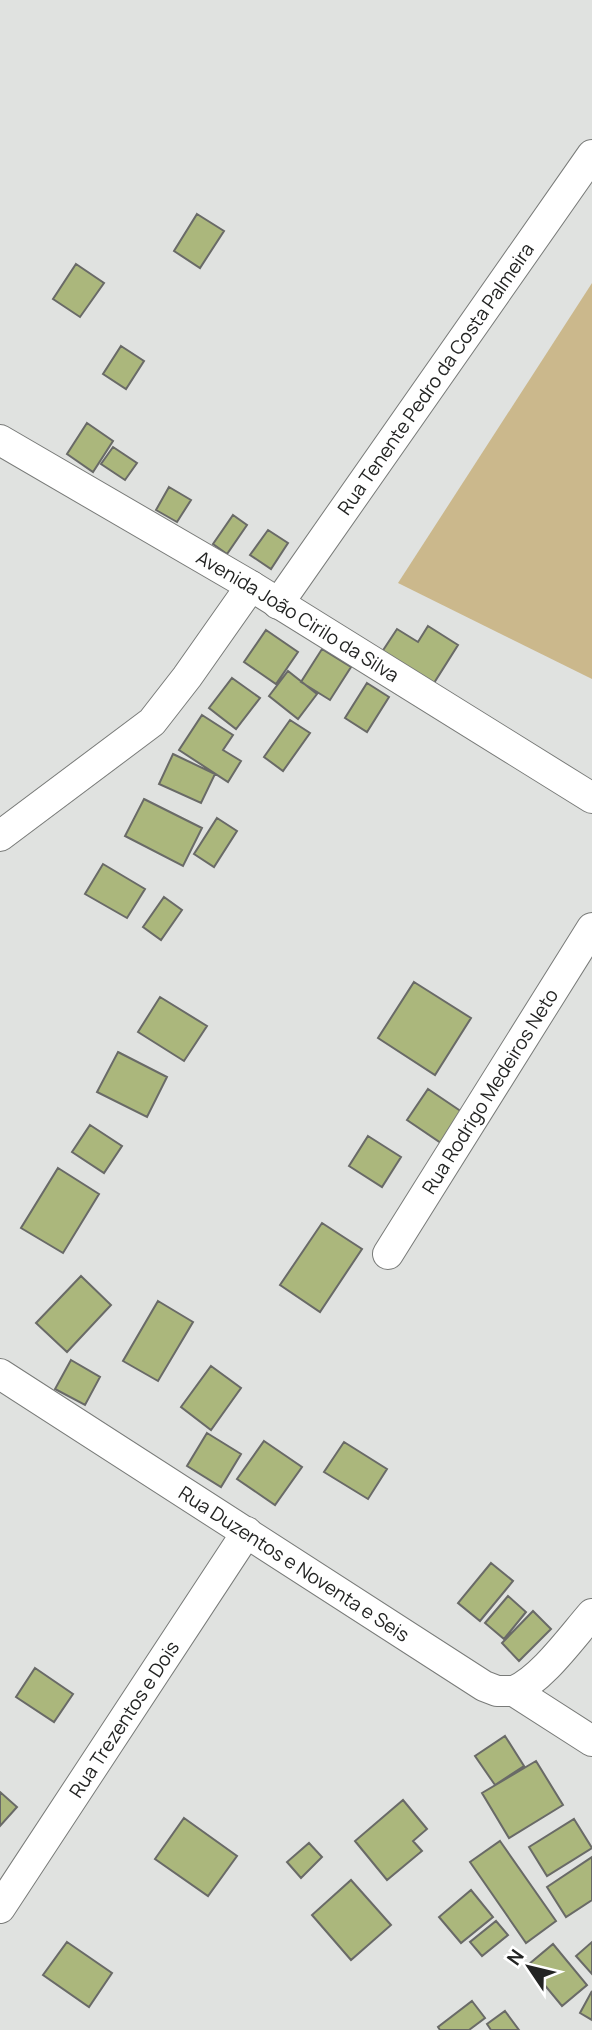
<svg xmlns="http://www.w3.org/2000/svg" width="592" height="2030" font-family="Manrope,sans-serif">
	<style>
		.green { fill: #cbb88c }
		.building { fill: #abb77c; stroke: #696a67; stroke-width: 2 }
		.lines { fill: none; stroke-linecap: round; stroke-linejoin: round }
		.street-casing { stroke: #797b79; stroke-width: 32 }
		.street { stroke: #fff; stroke-width: 30 }
		.labels { text-anchor: middle; stroke-width: 5; stroke-linejoin: round; paint-order: stroke }
		.street-label { font-size: 19px; fill: #232423; stroke: #fff }
	</style>
	<rect width="100%" height="100%" fill="#e0e2e0"/>
	<!-- green -->
	<path class="green" d="M592,283V679L398,583Z"/>
	<!-- building -->
	<path class="building" d="M197,214L224,231L200,268L174,251Z
		M76,264L104,283L80,317L53,299Z
		M121,346L144,361L126,389L103,374Z
		M87,423L113,441L93,472L67,454Z
		M113,447L137,463L125,480L101,464Z
		M169,487L191,500L177,522L156,510Z
		M233,515L247,525L227,554L213,544Z
		M268,530L288,543L271,569L250,555Z
		M428,626L458,645L427,694L376,661L397,629L418,642Z
		M266,630L298,652L276,684L244,662Z
		M322,649L351,667L330,700L301,682Z
		M288,671L317,694L298,719L269,696Z
		M232,678L260,698L236,729L209,708Z
		M367,683L389,697L367,732L345,718Z
		M202,715L233,735L223,750L241,761L228,782L179,750Z
		M290,720L310,733L283,771L264,757Z
		M173,754L215,774L201,803L159,784Z
		M144,799L202,828L183,866L125,836Z
		M217,818L237,831L214,867L194,854Z
		M103,864L145,889L127,918L85,894Z
		M164,897L182,910L161,940L143,927Z
		M414,982L471,1018L435,1075L378,1038Z
		M160,997L207,1026L184,1061L138,1032Z
		M118,1052L167,1077L147,1117L97,1092Z
		M428,1089L462,1112L441,1143L407,1120Z
		M90,1125L122,1146L104,1173L72,1152Z
		M368,1136L401,1157L382,1187L349,1166Z
		M58,1168L99,1194L63,1253L21,1228Z
		M322,1223L362,1249L320,1312L280,1285Z
		M81,1276L111,1305L67,1352L36,1323Z
		M158,1301L193,1322L158,1381L123,1361Z
		M71,1360L100,1377L85,1405L55,1389Z
		M211,1366L241,1388L211,1430L181,1407Z
		M207,1433L241,1454L221,1487L187,1466Z
		M264,1441L302,1467L275,1505L237,1479Z
		M344,1442L387,1469L368,1499L324,1472Z
		M491,1563L513,1581L480,1621L458,1603Z
		M508,1596L526,1612L504,1639L485,1623Z
		M533,1611L551,1629L519,1661L502,1643Z
		M35,1668L73,1694L54,1722L16,1697Z
		M505,1736L524,1766L495,1785L475,1756Z
		M536,1761L563,1805L509,1838L482,1793Z
		M0,1792L17,1807L0,1826Z
		M403,1800L427,1829L413,1841L422,1851L387,1880L355,1841Z
		M184,1818L237,1856L208,1896L155,1859Z
		M574,1819L592,1848L547,1876L529,1847Z
		M500,1841L556,1921L526,1943L470,1862Z
		M309,1843L322,1857L301,1878L287,1862Z
		M592,1857V1900L566,1917L547,1887Z
		M351,1880L391,1925L351,1960L312,1915Z
		M471,1890L493,1917L461,1943L439,1917Z
		M496,1921L508,1935L482,1956L470,1942Z
		M67,1942L112,1973L89,2007L43,1975Z
		M592,1942V1974L576,1956Z
		M553,1944L587,1985L562,2006L528,1965Z
		M592,1991V2020L580,2013Z
		M472,2001L485,2018L469,2030H440L438,2027Z
		M505,2011L519,2030H491L487,2024Z"/>
	<g class="lines">
		<!-- street casing -->
		<g class="street-casing">
			<g id="street">
				<path id="s1" d="M0,440L251,586L592,798"/>
				<path id="s2" d="M278,604L592,155"/>
				<path d="M0,836L152,722L187,677L251,586"/>
				<path id="s3" d="M388,1254L592,928"/>
				<path id="s4" d="M0,1374L484,1686L497,1691H514L592,1741"/>
				<path d="M514,1691C542,1679 571,1638 592,1614"/>
				<path id="s5" d="M0,1908L247,1532"/>
			</g>
		</g>
		<!-- street -->
		<use href="#street" class="street"/>
	</g>
	<g class="labels">
		<!-- street labels -->
		<g class="street-label">
			<text dy="7" stroke="none"><textPath href="#s2" startOffset="275">Rua Tenente Pedro da Costa Palmeira</textPath></text>
			<text dy="7" stroke="none"><textPath href="#s1" startOffset="346">Avenida João Cirilo da Silva</textPath></text>
			<text dy="7" stroke="none"><textPath href="#s3" startOffset="192">Rua Rodrigo Medeiros Neto</textPath></text>
			<text dy="7" stroke="none"><textPath href="#s4" startOffset="350">Rua Duzentos e Noventa e Seis</textPath></text>
			<text dy="7" stroke="none"><textPath href="#s5" startOffset="226">Rua Trezentos e Dois</textPath></text>
		</g>
	</g>
	<!-- north arrow -->
	<g transform="translate(529 1967) rotate(305)" stroke="#ffffff" stroke-width="5" paint-order="stroke">
	<path d="M0-5L12 26L0 18L-12 26Z" fill="#232423"/>
	<text y="-10" font-size="19" font-weight="bold" text-anchor="middle" fill="#232423">N</text>
	</g>
</svg>
